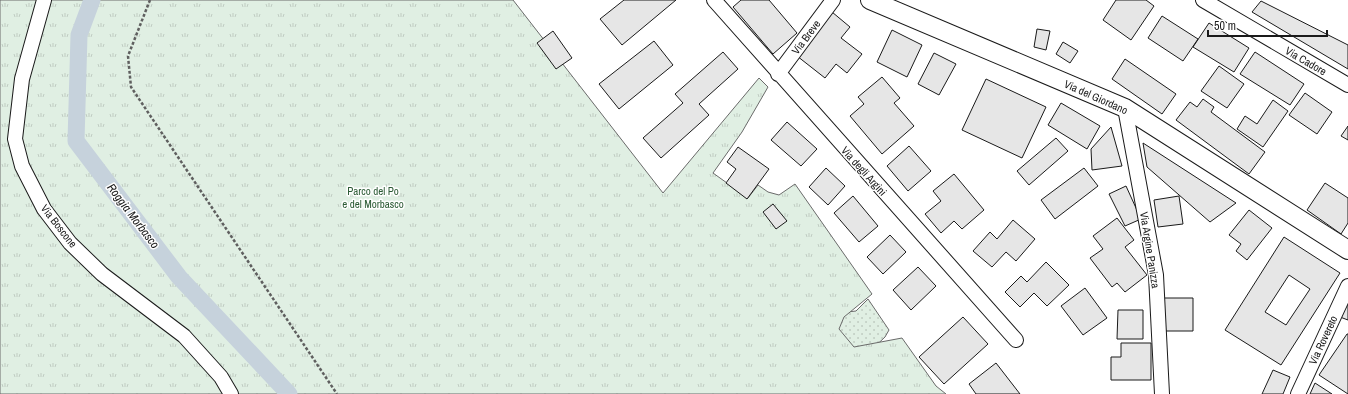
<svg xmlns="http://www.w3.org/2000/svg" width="1348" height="394" font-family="'Archivo Narrow',sans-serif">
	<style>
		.grass { fill: url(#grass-dots); stroke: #6a6a6a }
		.park { fill: url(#park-tufts); stroke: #6a6a6a }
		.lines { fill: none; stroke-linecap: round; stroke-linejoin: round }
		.canal { stroke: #c6d2dc; stroke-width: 17 }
		.building { fill: #e6e6e6; stroke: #1a1a1a; fill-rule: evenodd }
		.minor-casing { stroke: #1a1a1a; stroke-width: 16 }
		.tertiary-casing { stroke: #1a1a1a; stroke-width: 20 }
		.path { stroke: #5f5f5f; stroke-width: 2.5; stroke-dasharray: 3 2; stroke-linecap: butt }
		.minor { stroke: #fff; stroke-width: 14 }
		.tertiary { stroke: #fff; stroke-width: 18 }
		.labels { text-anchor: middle; stroke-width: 3; stroke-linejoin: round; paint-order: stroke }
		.street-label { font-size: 11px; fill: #1a1a1a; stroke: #fff }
		.park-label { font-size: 11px; fill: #2b5a34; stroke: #fff }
		.water-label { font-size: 12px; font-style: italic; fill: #1a1a1a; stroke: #fff }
	</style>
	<defs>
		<pattern id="grass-dots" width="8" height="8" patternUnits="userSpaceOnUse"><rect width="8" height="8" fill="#e0efe3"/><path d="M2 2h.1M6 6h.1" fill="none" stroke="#c0ccc2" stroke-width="1.8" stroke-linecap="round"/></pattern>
		<pattern id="park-tufts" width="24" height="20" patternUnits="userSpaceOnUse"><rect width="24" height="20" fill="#e0efe3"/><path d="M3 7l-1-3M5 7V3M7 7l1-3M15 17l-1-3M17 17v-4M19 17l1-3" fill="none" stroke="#c0ccc2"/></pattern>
	</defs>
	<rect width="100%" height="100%" fill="#fff"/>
	<!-- grass -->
	<path class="grass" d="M868,299L889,330L885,337L866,355L853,351L835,329L838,313L856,311Z"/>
	<!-- park -->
	<path class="park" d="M0,0H513L663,193L759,78L768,87L742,132L713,173L748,198L758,185L768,192L779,195L795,184L872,294L844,317L839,329L854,347L902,338L936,386L946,394H0Z"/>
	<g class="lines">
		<!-- canal -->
		<path class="canal" d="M92,0L79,35L76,141L179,277L289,394"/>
	</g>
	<!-- building -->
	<path class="building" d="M624,0H676L622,45L600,19Z
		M741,0H769L797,33L773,54L733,7Z
		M1116,0H1146L1154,6L1131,40L1103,20Z
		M1261,1L1348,45V69L1252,12Z
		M832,12L850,27L841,38L862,54L847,73L836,64L825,78L797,56Z
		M1162,16L1198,39L1183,61L1148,38Z
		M1209,23L1249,48L1234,72L1193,47Z
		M1037,29L1050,31L1046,50L1034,47Z
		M892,30L922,45L907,77L877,62Z
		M553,31L572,58L556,69L537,43Z
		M654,41L673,65L619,109L599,84Z
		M1063,42L1078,51L1070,63L1056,54Z
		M723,52L738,69L699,104L709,115L661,158L643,138L683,103L675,94Z
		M1255,52L1304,84L1290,105L1240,74Z
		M934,53L956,64L939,95L918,84Z
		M1125,59L1176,94L1162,114L1112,79Z
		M1219,66L1244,84L1227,108L1201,91Z
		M882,77L900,98L894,103L914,126L882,154L850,116L864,104L858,97Z
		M986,79L1046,107L1022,158L962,130Z
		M1305,93L1332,112L1317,134L1289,115Z
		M1203,99L1214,107L1211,112L1265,152L1249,174L1176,120L1190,102L1197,107Z
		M1273,100L1288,111L1263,147L1237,129L1245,116L1257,124Z
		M1061,103L1100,126L1087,149L1048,125Z
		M787,122L817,149L801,166L771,140Z
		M1348,126V140L1341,136Z
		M1111,127L1122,166L1092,170L1091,149Z
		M1056,138L1068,151L1029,185L1017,171Z
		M1143,143L1236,203L1210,222L1147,167Z
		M909,146L931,171L908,191L887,166Z
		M738,147L769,169L747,199L726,183L736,169L727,162Z
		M826,168L845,186L828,205L809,187Z
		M1084,168L1098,186L1055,219L1041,200Z
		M954,174L984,210L962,229L954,221L941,233L925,214L941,201L933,191Z
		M1325,183L1348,198V223L1341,234L1307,210Z
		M1126,186L1141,219L1125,226L1109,194Z
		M853,196L878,226L859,242L834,213Z
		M1179,196L1183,224L1158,227L1154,200Z
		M773,204L787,221L776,229L763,212Z
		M1249,210L1272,228L1247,260L1236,251L1241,244L1229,235Z
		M1117,218L1134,240L1125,247L1147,275L1125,292L1117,283L1112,287L1090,258L1103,249L1093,236Z
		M1013,220L1035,239L1016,261L1006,252L992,267L973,251L990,232L997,239Z
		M890,235L906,252L883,274L867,257Z
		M1284,237L1340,273L1281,365L1225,330ZM1289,275L1310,289L1286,325L1265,312Z
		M1046,262L1069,285L1047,306L1034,293L1020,307L1005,292L1021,276L1027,282Z
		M918,267L936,286L911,310L893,290Z
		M1085,288L1107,318L1083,335L1061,306Z
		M1348,297V320L1340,317Z
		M1163,298H1193V331H1163Z
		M1118,310H1143V339H1117Z
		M963,317L988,344L944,384L919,357Z
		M1347,334H1348V394L1319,375Z
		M1121,343H1151V380H1111V357H1121Z
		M996,363L1020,394H976L969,384Z
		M1273,370L1290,377L1283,394H1262Z
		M1315,383L1332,394H1310Z"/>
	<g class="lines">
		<!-- minor casing -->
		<g class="minor-casing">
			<path id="minor" d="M44,0L22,79L15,139L22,166L44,209L70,243L102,274L184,336L221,377L231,394
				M714,0L1016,340
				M1203,0L1348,85
				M778,74L833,0
				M1125,108L1156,275L1162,394
				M1298,394L1348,286"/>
		</g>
		<!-- tertiary casing -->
		<g class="tertiary-casing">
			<path id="tertiary" d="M870,0L1125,108L1348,250"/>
		</g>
		<!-- path -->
		<path class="path" d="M150,0L128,56L131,87L337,394"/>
		<!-- minor -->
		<use href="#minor" class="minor"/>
		<!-- tertiary -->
		<use href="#tertiary" class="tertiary"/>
	</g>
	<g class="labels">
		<!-- street labels -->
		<g class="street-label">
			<text transform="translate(806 37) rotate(-53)" y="4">Via Breve</text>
			<text transform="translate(1306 61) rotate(30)" y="4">Via Cadore</text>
			<text transform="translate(1096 97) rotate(24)" y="4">Via del Giordano</text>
			<text transform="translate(864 171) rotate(48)" y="4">Via degli Argini</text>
			<text transform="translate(59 226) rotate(52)" y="4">Via Boscone</text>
			<text transform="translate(1150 250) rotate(81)" y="4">Via Argine Panizza</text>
			<text transform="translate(1323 340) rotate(-65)" y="4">Via Rovereto</text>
		</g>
		<!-- park labels -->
		<g class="park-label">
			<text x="373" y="195">Parco del Po<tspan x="373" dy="13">e del Morbasco</tspan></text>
		</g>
		<!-- water labels -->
		<g class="water-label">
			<text transform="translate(133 216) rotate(53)" y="4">Roggia Morbasco</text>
		</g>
	</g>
	<!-- scale -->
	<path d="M1208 30v6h119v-6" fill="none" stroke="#1a1a1a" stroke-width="2"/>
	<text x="1214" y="30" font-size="12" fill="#1a1a1a" stroke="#ffffff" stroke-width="3" paint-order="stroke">50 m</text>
</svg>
